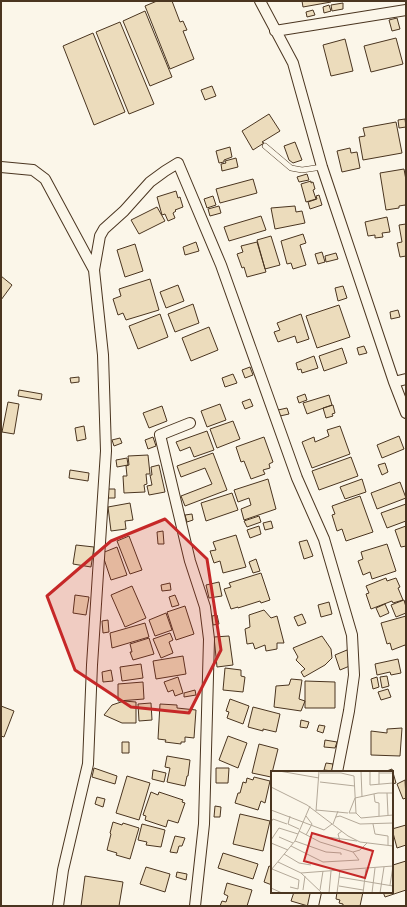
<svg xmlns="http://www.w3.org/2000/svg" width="407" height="907" font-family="'Alegreya Sans',sans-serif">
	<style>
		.building { fill: #ecdcbc; stroke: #4a3520 }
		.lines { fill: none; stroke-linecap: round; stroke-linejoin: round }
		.lane-casing { stroke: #4a3520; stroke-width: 6 }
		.street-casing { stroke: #4a3520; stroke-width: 12 }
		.lane { stroke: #fbf6e9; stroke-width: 5 }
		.street { stroke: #fbf6e9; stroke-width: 10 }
		.marked { fill: #c62828; fill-opacity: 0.2; stroke: #c62828; stroke-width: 3; stroke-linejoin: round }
		.inset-road { fill: none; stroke: #b4a999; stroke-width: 1 }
		.view { fill: #c62828; fill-opacity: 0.15; stroke: #c62828; stroke-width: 2 }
		.inset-edge { fill: none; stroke: #4a3520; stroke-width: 2 }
	</style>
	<rect width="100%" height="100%" fill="#fbf6e9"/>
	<!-- building -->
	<path class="building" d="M157,1H172L180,22L183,21L187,30L183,31L194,59L170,69L145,6Z
		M302,1H331V2L303,7Z
		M343,3V9L332,11L331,5Z
		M329,5L331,11L324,13L323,7Z
		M313,10L315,15L307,17L306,12Z
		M145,11L172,77L150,86L123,21Z
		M397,18L400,29L392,31L389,20Z
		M120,22L154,104L129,114L96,32Z
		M93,33L125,112L94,125L63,46Z
		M396,38L403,64L371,72L364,46Z
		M345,39L353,71L331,76L323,45Z
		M212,86L216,96L205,100L201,90Z
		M269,114L280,131L262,142L264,143L253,150L242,131Z
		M405,119L406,127L399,128L398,120Z
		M396,122L402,153L363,160L359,137L365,136L363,128Z
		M295,142L302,160L293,163L289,160L284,146Z
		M230,147L232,157L224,160V162L219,163L216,151Z
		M350,148L351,153L357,152L360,168L342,172L337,151Z
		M236,158L238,167L222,171L221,164L226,163L225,161Z
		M404,169L406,180V207L405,205L399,206V208L386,210L380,173Z
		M307,174L309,180L299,182L297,177Z
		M253,179L257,193L220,203L216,189Z
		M311,181V183L313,182L315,189L313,190L316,199L306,202L301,184Z
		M176,191L178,198L180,197L183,207L175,210L176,211L173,213L175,218L168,221L165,214L162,215L157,197Z
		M319,195L322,205L310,209L308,202L317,199L316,196Z
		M213,196L216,205L207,208L204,199Z
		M219,206L221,213L210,216L208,209Z
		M295,206L296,212L302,211L305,223L275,229L271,208Z
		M157,207L165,221L139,234L131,220Z
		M261,216L266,230L229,241L224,227Z
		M387,217L390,232L382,233L383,237L375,238V235L368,236L365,222Z
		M406,224V256L400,257L397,243L402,242L399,225Z
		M303,234L306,243L300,245L306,265L293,269L291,263L287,264L281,241Z
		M271,236L280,265L265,269L257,240Z
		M196,242L199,251L185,255L183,247Z
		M257,242L266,272L247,277L244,267L242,268L237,254L243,252L241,246Z
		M135,244L143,271L125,277L117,250Z
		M322,252L325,262L318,264L315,254Z
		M336,253L338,259L326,262L325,256Z
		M1,276L12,285L1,300Z
		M150,279L159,310L126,320L123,313L118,315L113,299L121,296L119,289Z
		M178,285L184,301L166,308L160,292Z
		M343,286L347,298L338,301L335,288Z
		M193,304L199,323L175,332L168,314Z
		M339,305L350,337L317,348L306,316Z
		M398,310L400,317L391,319L390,312Z
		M160,314L168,337L138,349L129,326Z
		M301,314L309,339L297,343L295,336L278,342L274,332L280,330L277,323Z
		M209,327L218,350L191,361L182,338Z
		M364,346L367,353L359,355L357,348Z
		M342,348L347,363L324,371L319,356Z
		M314,356L318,368L302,373L301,369L298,370L296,363Z
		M250,367L253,375L245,378L242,370Z
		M233,374L237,383L225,387L222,378Z
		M79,377V382L71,383L70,378Z
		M19,390L42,394L41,400L18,396Z
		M305,394L307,400L299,403L297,397Z
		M329,395L332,405L307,414L303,403Z
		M250,399L253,406L245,409L242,402Z
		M8,402L19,404L14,434L2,432Z
		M220,404L226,420L207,427L201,411Z
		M333,405L335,413L332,414L333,416L326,418L323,408Z
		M162,406L167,421L149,428L143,413Z
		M287,408L289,414L280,416L278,410Z
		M233,421L240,439L217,448L210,429Z
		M84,426L86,439L77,441L75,428Z
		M340,426L350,454L312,468L302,442L314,437L315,442L329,436L327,430Z
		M207,431L214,450L194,457L190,447L180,451L176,442Z
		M399,436L404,449L382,458L377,445Z
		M153,437L156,446L148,449L145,440Z
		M264,437L273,462L269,464L270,468L263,470L265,474L251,479L244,461L241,462L236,447Z
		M120,438L122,443L114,446L112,440Z
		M213,453L227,490L185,506L181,496L212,484L205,468L181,477L177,466Z
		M148,455L150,474H146L147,484L144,485L145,492L124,493L123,476H127L126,466L129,465L128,456Z
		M351,457L358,476L319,490L312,471Z
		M127,458L128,465L117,467L116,460Z
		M385,463L388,472L382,475L378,465Z
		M159,465L165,492L149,495L147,486L152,485L150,475H152L151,467Z
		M70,470L89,473L88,481L69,478Z
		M268,479L276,509L244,520L241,509L251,505L249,498L238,502L234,490Z
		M362,479L366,492L345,499L340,487Z
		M400,482L406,498L377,509L371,493Z
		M108,489H115V498H108Z
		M232,493L238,510L206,521L201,503Z
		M360,496L373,532L346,541L342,529L337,531L332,515L335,514L332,506Z
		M130,503L133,520L125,521L126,529L111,531L108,507Z
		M406,504V521L387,528L381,513Z
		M192,514L193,520L187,522L185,515Z
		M259,516L261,522L247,527L244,521Z
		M271,521L273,528L265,530L263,523Z
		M259,526L261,534L250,538L247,530Z
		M406,526V546L401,547L395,530Z
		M163,531L164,544H158L157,532Z
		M236,535L246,567L223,573L220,561L214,563L210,551L216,550L213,542Z
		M129,536L142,570L130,574L117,541Z
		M307,540L313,556L304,559L299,542Z
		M387,544L396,571L372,579L370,572L363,575L358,561L363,559L361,552Z
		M76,545L94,547L91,567L73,564Z
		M117,547L127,575L111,580L102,553Z
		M256,559L260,571L253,573L249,562Z
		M261,573L270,600L261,603L260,601L238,608V607L231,609L224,589L231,587L229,583Z
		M386,578L387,581L396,578L400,587L398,588L403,600L393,603L392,601L371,609L366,594L369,593L366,586Z
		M219,582L222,596L209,598L206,585Z
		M170,583L171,590L162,591L161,585Z
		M132,586L146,618L125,627L111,595Z
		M75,595L89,597L86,615L73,613Z
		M175,595L179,605L172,607L169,597Z
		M404,600L406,607V613L396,617L391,605Z
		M329,602L332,614L321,617L318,605Z
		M385,604L389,613L380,617L376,608Z
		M185,606L194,634L176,640L167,612Z
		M264,610L271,618L277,616L284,643H277V649L266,651L265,645L255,649L253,643L247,644L245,629L250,627L249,615Z
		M166,613L172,630L155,636L149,620Z
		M302,614L306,623L298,626L294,617Z
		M217,615L219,624L213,625L212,616Z
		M406,616V647L405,645L392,650L390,643L387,644L381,623Z
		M108,620L109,632L103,633L102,621Z
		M145,623L149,637L112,648L110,633Z
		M170,633L173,640L169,642L173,653L161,658L153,639Z
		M229,636L233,665L217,667L214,637Z
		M322,636L331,649L332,658L325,665L304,677L301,672L305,669L296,660L298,657L293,648Z
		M149,638L154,654L133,660L130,652H132L130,644Z
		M347,650L352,665L340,670L335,655Z
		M183,656L186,674L156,679L153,661Z
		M398,659L401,673L391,675L390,672L377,675L375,664Z
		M141,664L143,678L122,681L120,667Z
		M225,668L241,670V676L245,677L243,692L223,690Z
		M111,670L113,681L103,682L102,672Z
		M387,676L389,686L382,688L380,677Z
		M178,677L183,693L175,696L173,690L168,692L164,682Z
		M377,677L379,687L373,689L371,679Z
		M291,679L302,680L299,699L305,701L301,711L274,707L276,686L289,685Z
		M305,681L335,682V708H305Z
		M143,682L144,699L118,701V684Z
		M388,689L391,697L381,700L378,692Z
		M195,690L196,695L184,697V693Z
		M230,699L249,706L243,724L227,718L229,712L226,711Z
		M124,701L136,702V723H122L104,715L112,705Z
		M151,703L152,720L139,721L138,704Z
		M160,704L177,705V708L196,710L194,738L185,737V742H181V744L165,742L166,740L158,739Z
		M1,706L14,711L4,737L1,736Z
		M253,707L280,714L276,732L263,729V731L248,727Z
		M301,720L309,722L307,728L300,727Z
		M319,725L325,726L323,733L317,731Z
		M402,728L400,756L371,755V731L387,733V729Z
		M228,736L247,743L238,768L219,760Z
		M325,740L337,742L335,748L324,747Z
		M122,742H129V753H122Z
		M259,744L278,749L271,777L252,773Z
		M167,756L190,760L188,776H187L185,786L167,782L170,768L165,767Z
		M326,763L333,764L332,771L324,770Z
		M94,768L117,776L115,784L92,777Z
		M216,768H229L228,783H216Z
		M392,769L396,783L392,784V772H384Z
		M153,770L166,773L164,782L152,779Z
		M127,776L150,783L139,820L116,813Z
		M254,777L270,781L265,803L261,801L258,810L235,803L238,793H240L243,782L246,783L247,778L253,780Z
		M405,780L406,798L403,799L397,784Z
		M151,792L158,795L159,792L183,800L182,802L185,803L178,823L168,820L166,827L145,820L146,816L143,815Z
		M97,797L105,799L103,807L95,804Z
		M215,806L221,807L220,817H214Z
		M240,814L270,821L263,851L233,844Z
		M113,822L122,825L123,823L139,828L130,859L116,855L117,853L107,850L111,834L110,833Z
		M142,824L165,830L161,847L146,845L147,842L138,840Z
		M406,825V845L397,848L392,829Z
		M175,836L185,838L182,846H179L177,853L170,852Z
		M223,853L258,864L253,879L218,868Z
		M392,860L393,865L406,861V890L385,897L383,892H392Z
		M269,866L272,867V885L264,882Z
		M146,867L170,874L165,892L140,884Z
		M177,872L187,874L186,880L176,877Z
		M85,876L123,882L119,906H81Z
		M227,883L252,890L247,906H220L222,901L226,902L228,896L224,894Z
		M294,892H311L308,906L291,901Z
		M337,892H363L360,906H343V904L339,903L340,900L336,899Z"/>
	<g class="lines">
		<!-- lane casing -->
		<g class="lane-casing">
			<path id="lane" d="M265,146L291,168L302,170L322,167"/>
		</g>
		<!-- street casing -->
		<g class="street-casing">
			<path id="street" d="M260,1L293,63L322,167L394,382L406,413
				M275,31L406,10
				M1,167L33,170L45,179L94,270
				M394,382L406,379
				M190,423L160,435L190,561L205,607L209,639L204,824L195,906
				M58,906L63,870L88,764L92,665L106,451L103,355L94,270L100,236L104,229L124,211L150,182L165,171L178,163L221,265L297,478L324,539L352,635L354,675L349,711L337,772
				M313,906L316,892"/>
		</g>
		<!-- lane -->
		<use href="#lane" class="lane"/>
		<!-- street -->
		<use href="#street" class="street"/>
	</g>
	<!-- marked area -->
	<path class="marked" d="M165,519L207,559L221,650L189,713L131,707L75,670L47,596L111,541Z"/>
	<!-- overview -->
	<g transform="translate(271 771)">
		<rect width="122" height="122" fill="#fbf6e9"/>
		<path class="inset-road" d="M8,0L48,7M90,0L91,26M99,0V14L122,12M108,0V13M49,2H70L83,5L85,42L90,47L122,44M108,2H122M49,11L84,15M0,16L36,34L77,65L89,71L122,75M116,22L117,44M103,23L104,31L108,32V45M0,39L53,59L61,53M45,39L77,42M45,40L48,0M85,42H78L84,27L107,22H122M19,45L17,53L28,58M65,46L69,45L89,53L122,52M0,51L2,48L16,53M62,53L67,40M102,53L104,63L117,65V74M28,60L49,71L82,81L89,79L96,72M35,64L41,53L35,45M8,66L22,72M56,66L86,70M0,69L8,57L27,63M24,70L55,81L70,82V84M69,70L67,63L71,60M0,72L17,79M20,75L52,91L88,89L82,81M13,83L28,92L40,94M7,91L30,102L51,122M1,98L28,109L27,118L19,116M0,99L24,70L39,35M30,102L122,95M68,106L122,115M119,114L122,95M68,115L92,119M0,117L11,122M32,119L34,105M49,119L52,100M58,122L60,100M66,122L69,99M92,122L95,98M101,122L104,97M109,122L113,96"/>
		<path class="view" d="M41,62L102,80L94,107L33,90Z"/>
		<rect width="122" height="122" class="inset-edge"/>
	</g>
	<!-- border -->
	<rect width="407" height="907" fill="none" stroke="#4a3520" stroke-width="4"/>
</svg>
